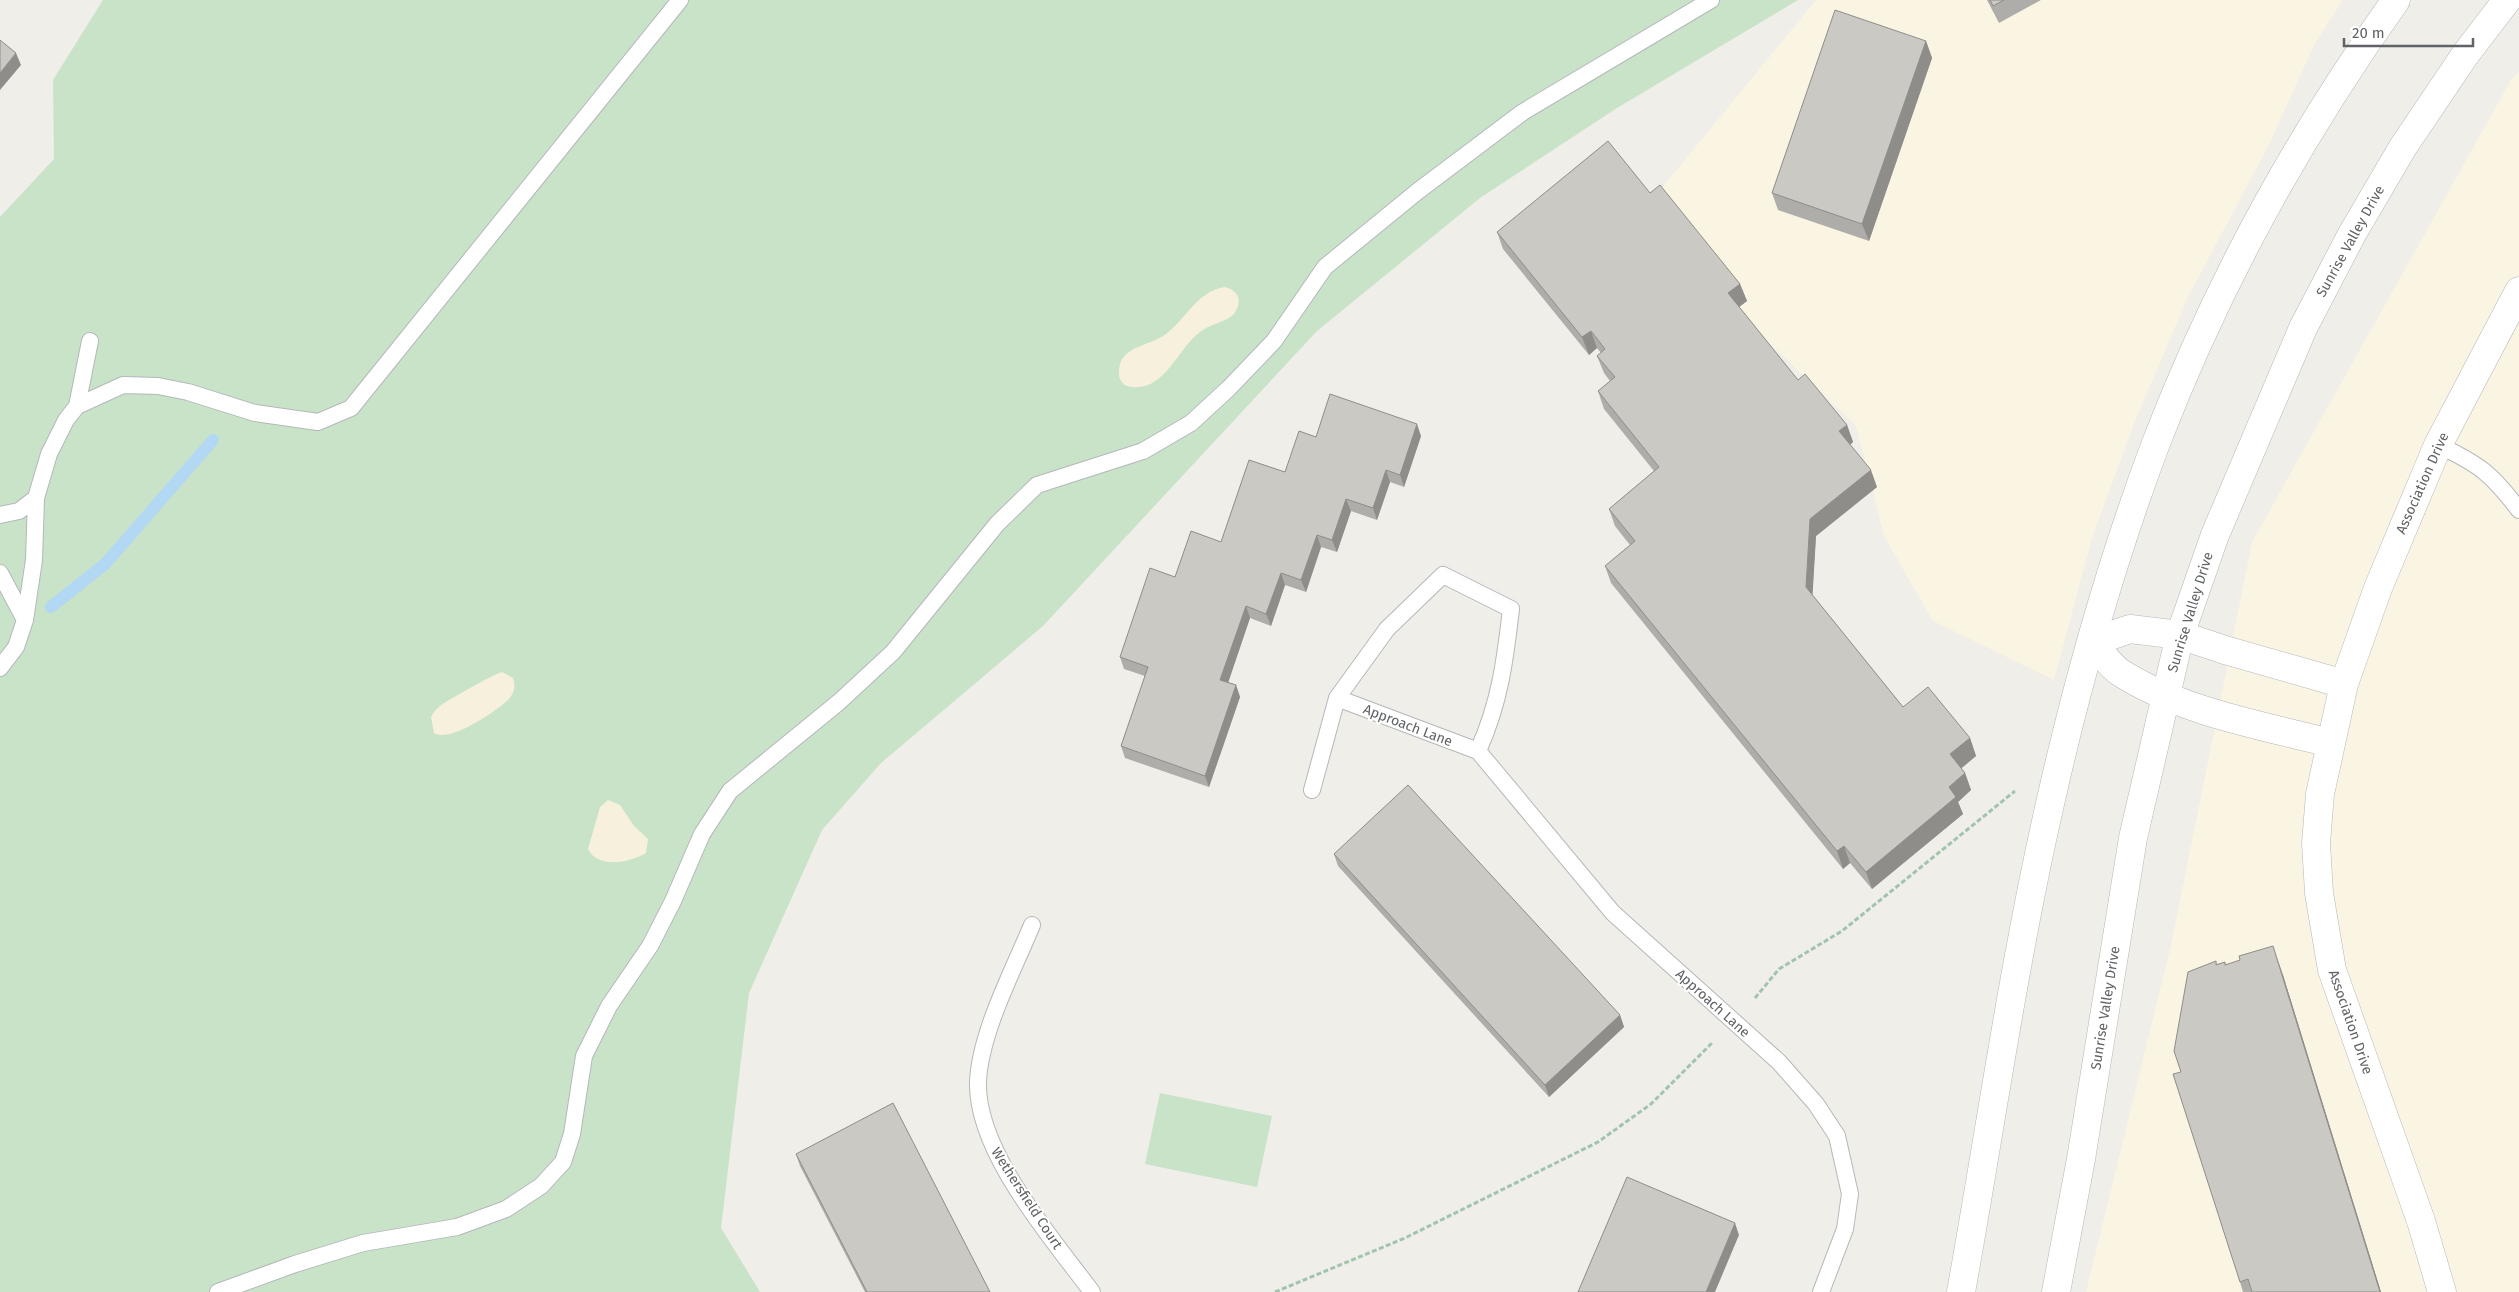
<svg xmlns="http://www.w3.org/2000/svg" width="2519" height="1292" font-family="'Fira Sans',sans-serif">
	<style>
		.commercial { fill: #faf4e2 }
		.green { fill: #c8e3c8 }
		.sand { fill: #f6f0dc }
		.lines { fill: none; stroke-linecap: round; stroke-linejoin: round }
		.stream { stroke: #b3d8f4; stroke-width: 12 }
		.service-casing { stroke: #b5b7bb; stroke-width: 18 }
		.minor-casing { stroke: #b5b7bb; stroke-width: 29 }
		.secondary-casing { stroke: #b4b7ba; stroke-width: 29 }
		.path { stroke: #a2c3ac; stroke-width: 3; stroke-dasharray: 5 2.5; stroke-linecap: butt }
		.service { stroke: #fff; stroke-width: 16 }
		.minor { stroke: #fff; stroke-width: 28 }
		.secondary { stroke: #fff; stroke-width: 28 }
		.wall { fill: #afada9 }
		.shaded-wall { fill: #8e8d89 }
		.building { fill: #cbc9c4; stroke: #8e8d89 }
		.labels { text-anchor: middle; stroke-width: 4; stroke-linejoin: round; paint-order: stroke }
		.street-label { font-size: 14px; fill: #5f6266; stroke: #fff }
	</style>
	<rect width="100%" height="100%" fill="#efeee8"/>
	<!-- commercial -->
	<path class="commercial" d="M1816,0H2343L2315,43L2269,145L2188,297L2135,421L2092,538L2054,680L1933,621L1884,536L1856,426L1638,217Z
		M2519,71V1292H2086L2172,941L2252,542L2511,80Z"/>
	<!-- green -->
	<path class="green" d="M103,0H1798L1617,108L1480,198L1317,331L1043,626L881,763L822,830L749,993L721,1228L760,1292H0V217L54,159L53,80Z
		M1160,1093L1272,1116L1257,1187L1145,1164Z"/>
	<!-- sand -->
	<path class="sand" d="M1225,287C1240,291 1243,303 1233,315C1223,323 1210,324 1200,332C1178,348 1165,391 1132,387C1127,387 1122,384 1120,379C1118,374 1119,366 1121,361C1129,346 1151,344 1163,336C1185,322 1196,291 1225,287Z
		M502,672L513,678C516,687 514,694 508,700C495,712 450,743 434,733L431,717C433,713 435,710 439,707C444,702 496,673 502,672Z
		M608,800L620,805L634,826L648,839L646,853C629,863 598,869 588,849L600,807Z"/>
	<g class="lines">
		<!-- stream -->
		<path class="stream" d="M51,607L105,564L213,440"/>
		<!-- service casing -->
		<g class="service-casing">
			<path id="service" d="M77,406L90,341
				M2438,445C2479,464 2492,474 2519,510
				M0,515L19,511L36,498
				M0,573L25,620
				M0,668L16,647L25,620L34,560L36,498L49,454L66,420L77,406L123,385L158,386L188,392L255,413L318,422L351,408L680,0
				M1337,698L1478,751L1613,913L1779,1062L1816,1104L1837,1136L1850,1194L1845,1229L1821,1292
				M1312,790L1337,698L1387,629L1443,575L1511,609C1505,661 1500,702 1478,751
				M1032,925C1013,971 980,1033 978,1082C976,1152 1052,1238 1092,1292
				M218,1292L295,1264L363,1243L457,1227L506,1209L541,1186L563,1162L572,1134L584,1056L609,1006L650,946L673,901L702,834L730,791L839,702L893,652L997,524L1037,485L1143,451L1191,423L1229,388L1274,341L1325,267L1418,191L1523,112L1711,0"/>
		</g>
		<!-- minor casing -->
		<g class="minor-casing">
			<path id="minor" d="M2330,743C2260,725 2183,712 2121,673C2110,666 2101,652 2092,642L2130,629L2180,635L2225,650L2344,684
				M2442,1292L2421,1221L2332,970L2319,893L2316,843L2320,794L2344,684L2378,588L2438,445L2519,291"/>
		</g>
		<!-- secondary casing -->
		<g class="secondary-casing">
			<path id="secondary" d="M1961,1292C1991,1126 2014,959 2052,795C2079,676 2113,557 2156,443C2216,287 2299,136 2396,0
				M2056,1292L2081,1159L2133,838L2180,635L2215,535L2303,328L2352,234L2403,147L2465,55L2507,0"/>
		</g>
		<!-- path -->
		<path class="path" d="M1755,998L1779,969L1842,931L2015,791
			M1275,1292L1405,1238L1598,1142L1651,1104L1713,1042"/>
		<!-- service -->
		<use href="#service" class="service"/>
		<!-- minor -->
		<use href="#minor" class="minor"/>
		<!-- secondary -->
		<use href="#secondary" class="secondary"/>
	</g>
	<!-- wall -->
	<path class="wall" d="M1987,0H2041L1999,23Z
		M1926,41L1932,58L1869,241L1778,210L1772,193Z
		M1650,193L1740,284L1747,301L1739,307L1798,380L1847,425L1853,442L1850,445L1877,487L1816,536L1812,595L1903,707L1970,738L1976,756L1961,768L1965,773L1971,790L1958,802L1963,814L1872,889L1850,863L1843,869L1611,583L1605,566L1630,545L1615,526L1609,509L1654,471L1604,409L1598,391L1610,381L1604,373L1597,356L1601,353L1597,348L1589,355L1503,249L1497,232Z
		M1421,436L1404,487L1390,482L1377,520L1351,511L1337,552L1321,547L1306,592L1285,585L1271,626L1250,618L1228,682L1236,685L1240,697L1209,787L1125,758L1121,746L1145,676L1124,669L1120,657L1175,577L1221,542L1316,437Z
		M1334,854L1620,1015L1624,1027L1549,1097L1338,866Z
		M2216,961L2217,964L2225,962L2226,965L2283,975L2381,1292H2243L2240,1282Z
		M796,1154L990,1292H865L800,1166Z"/>
	<!-- shaded-wall -->
	<path class="shaded-wall" d="M1926,41L1932,58L1869,241L1862,224Z
		M16,53L21,65L0,90V73Z
		M1740,284L1747,301L1735,310L1728,293Z
		M1591,331L1597,348L1589,355L1582,337Z
		M1417,424L1421,436L1404,487L1400,475Z
		M1847,425L1853,442L1845,449L1839,431Z
		M1386,470L1390,482L1377,520L1373,508Z
		M1871,470L1877,487L1816,536L1812,604L1806,587L1810,519Z
		M1346,499L1351,511L1337,552L1332,540Z
		M1317,535L1321,547L1306,592L1301,580Z
		M1281,573L1285,585L1271,626L1266,614Z
		M1246,606L1250,618L1225,692L1220,680Z
		M1236,685L1240,697L1209,787L1205,776Z
		M1970,738L1976,756L1957,772L1950,754Z
		M1965,773L1971,790L1958,802L1963,814L1872,889L1866,872L1949,787Z
		M1844,846L1850,863L1843,869L1837,851Z
		M2273,946L2283,975L2381,1292H2380Z
		M1620,1015L1624,1027L1549,1097L1545,1085Z
		M1735,1223L1739,1235L1715,1292H1706Z"/>
	<!-- building -->
	<path class="building" d="M1990,0H2004L1993,6Z
		M1835,10L1926,41L1862,224L1772,193Z
		M0,40L16,53L0,73Z
		M1608,141L1650,193L1660,185L1740,284L1728,293L1798,380L1805,374L1847,425L1839,431L1871,470L1810,519L1806,587L1903,707L1928,687L1970,738L1950,754L1965,773L1949,787L1956,797L1866,872L1844,846L1837,851L1605,566L1635,541L1609,509L1659,467L1598,391L1615,377L1597,356L1605,349L1591,331L1582,337L1497,232Z
		M1330,394L1417,424L1400,475L1386,470L1373,508L1346,499L1332,540L1317,535L1301,580L1281,573L1266,614L1246,606L1220,680L1236,685L1205,776L1121,746L1148,667L1120,657L1150,568L1175,577L1191,531L1221,542L1249,460L1285,472L1299,431L1316,437Z
		M1408,785L1620,1015L1545,1085L1334,854Z
		M2273,946L2380,1292H2252L2248,1279L2240,1282L2173,1074L2181,1072L2174,1051L2188,972L2216,961V965L2225,962V965L2240,960L2239,956Z
		M893,1103L990,1292H867L796,1154Z
		M1627,1177L1735,1223L1706,1292H1578Z"/>
	<g class="labels">
		<!-- street labels -->
		<g class="street-label">
			<text transform="translate(2350 241) rotate(-61)" y="5">Sunrise Valley Drive</text>
			<text transform="translate(2422 483) rotate(-66)" y="5">Association Drive</text>
			<text transform="translate(2190 612) rotate(-73)" y="5">Sunrise Valley Drive</text>
			<text transform="translate(1408 725) rotate(21)" y="5">Approach Lane</text>
			<text transform="translate(1713 1003) rotate(42)" y="5">Approach Lane</text>
			<text transform="translate(2105 1008) rotate(-81)" y="5">Sunrise Valley Drive</text>
			<text transform="translate(2351 1022) rotate(71)" y="5">Association Drive</text>
			<text transform="translate(1027 1198) rotate(57)" y="5">Wethersfield Court</text>
		</g>
	</g>
	<!-- scale -->
	<path d="M2344 38v8h129v-8" fill="none" stroke="#5f6266" stroke-width="2.5"/>
	<text x="2352" y="38" font-size="15" fill="#5f6266" stroke="#ffffff" stroke-width="4" paint-order="stroke">20 m</text>
</svg>
